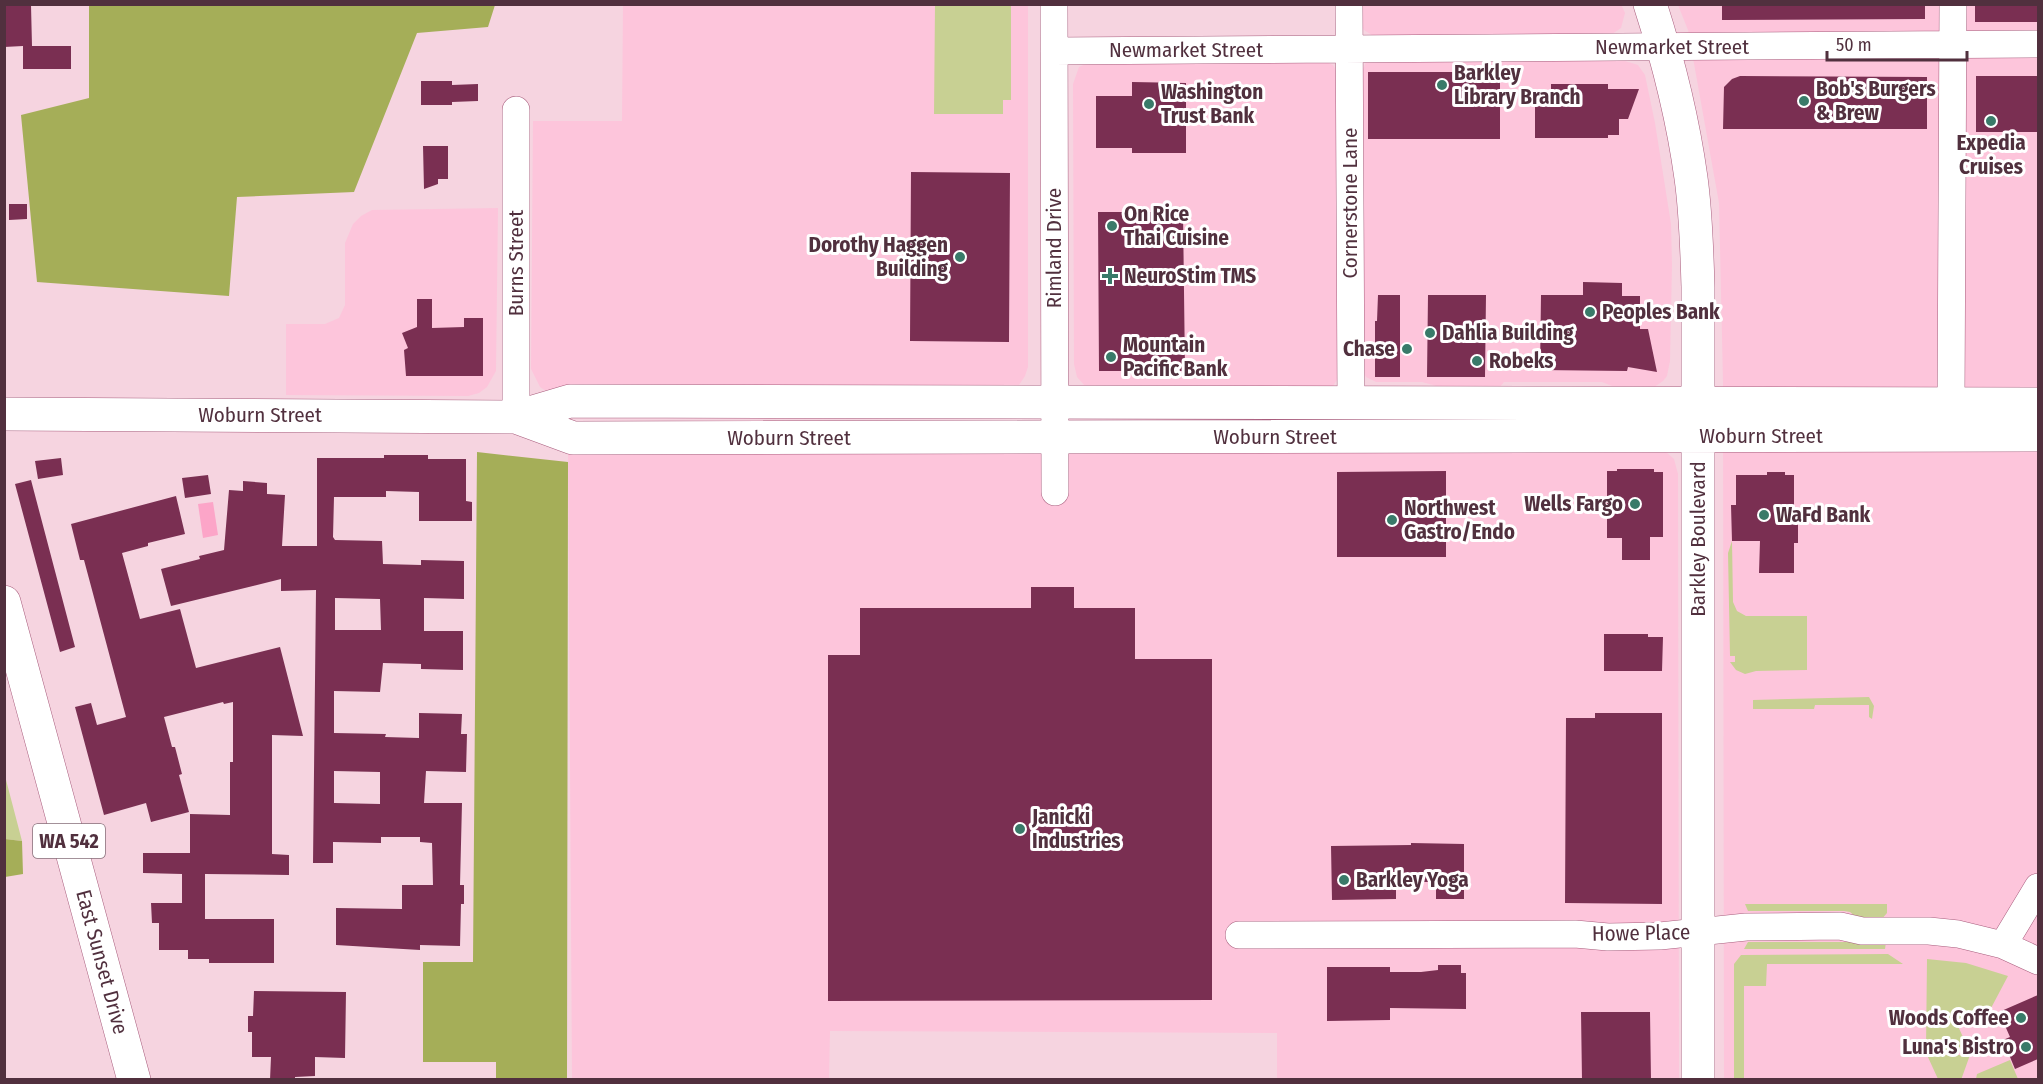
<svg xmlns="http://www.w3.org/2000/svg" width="2043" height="1084" font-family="'Fira Sans Condensed',sans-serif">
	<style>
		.built { fill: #fdc5db }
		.green { fill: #c8d093 }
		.forest { fill: #a5ae58 }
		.water { fill: #fca5c8 }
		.building { fill: #7a2f52; fill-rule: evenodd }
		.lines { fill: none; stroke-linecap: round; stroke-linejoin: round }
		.minor-casing { stroke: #a85d7d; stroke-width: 28 }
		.major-casing { stroke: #a85d7d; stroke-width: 34 }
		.minor { stroke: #fff; stroke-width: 27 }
		.major { stroke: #fff; stroke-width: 33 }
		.poi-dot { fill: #397a69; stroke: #fff; stroke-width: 2 }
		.labels { text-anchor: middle; stroke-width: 6; stroke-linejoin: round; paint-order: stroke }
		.shield { fill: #fff; stroke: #856e78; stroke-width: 1.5 }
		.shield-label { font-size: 20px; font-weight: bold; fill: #51303e }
		.street-label { font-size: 21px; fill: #51303e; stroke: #fff }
		.poi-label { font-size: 21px; font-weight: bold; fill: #51303e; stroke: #fff; text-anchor: start }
	</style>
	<rect width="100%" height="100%" fill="#f6d4e0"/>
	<!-- built -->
	<path class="built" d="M1357,4H1621L1625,13L1621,28L1608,37H1375L1364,30L1357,20Z
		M623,5H1028V367L1025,376L1019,385L1010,391L549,393L540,387L531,369L533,121H622Z
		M1678,5H2038V1079H1724L1723,381L1719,203L1688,30Z
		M1537,58L1625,61L1638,65L1645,75L1655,123L1671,224L1672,264L1670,361L1667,376L1663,381L1650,390L1625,391L1602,382H1504L1498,389L1458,392L1422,382H1376L1366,377L1361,368L1362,72L1366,62L1376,59Z
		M1094,60H1321L1333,65L1339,76L1338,378L1332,388L1085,386L1077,377L1074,364L1073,84L1079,67Z
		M498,208L496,371L487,387L479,393L468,396L286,395V324H325L339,318L345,305V243L353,224L361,216L372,210Z
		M568,445L1665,451L1674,459L1678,474L1679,1079H1277V1033L830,1031L829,1079H572Z"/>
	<!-- green -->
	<path class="green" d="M935,5H1011V100H1003V114H934Z
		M1732,541L1733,602L1737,611L1746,616H1807V670L1756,671L1745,674L1736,670L1730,662H1735V656H1730L1728,553Z
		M1869,697L1874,706L1872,719L1869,717V705H1815L1814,709H1753V700Z
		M5,776L22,841L5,839Z
		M1745,904H1887V913L1881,920L1857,918L1850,912L1844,911H1748Z
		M1748,942H1886L1885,949H1744Z
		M1888,954L1903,964H1767L1766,986H1744V1079H1734V964L1741,955Z
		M1927,959L1966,963L2008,976L1990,1010L1957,1024L1969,1050H1926Z
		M1927,1055H1970L1961,1080L1938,1079Z
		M2010,1060L2018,1079H1976L1977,1074Z"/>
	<!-- forest -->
	<path class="forest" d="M89,5V4L495,5L488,27L417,33L354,192L237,197L229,296L37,282L21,115L89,98Z
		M477,452L568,462L567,1079H496V1062H423V962H473Z
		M5,839L22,841L23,874L5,877Z"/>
	<!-- water -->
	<path class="water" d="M213,502L218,535L203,538L198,504Z"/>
	<!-- building -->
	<path class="building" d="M1722,4H1925V19L1722,20Z
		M1975,4H2038V22H1975Z
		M4,5H31L32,46H71V69H23V46L4,47Z
		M1368,72H1500V139H1368Z
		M1740,76L1927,77V129H1723L1724,87L1732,79Z
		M1976,76H2038V132H1976Z
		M421,81H452V85L478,84V101L452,102V105H421Z
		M1132,82L1186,83V153H1132V148H1096V96H1132Z
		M1551,84H1608V89H1639L1628,119H1619V135H1608V138H1535V105H1540V91H1551Z
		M423,146H448V179H438V184L424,189Z
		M911,172L1010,173L1009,342L910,341Z
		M9,204H27V219L9,220Z
		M1098,212H1183L1185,371H1099Z
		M1583,282L1622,283V296H1640V329H1648L1657,372L1628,367L1627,371L1540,370L1541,295H1583Z
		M1378,295H1400V377H1375V321H1377Z
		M1428,295H1486L1485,377H1427Z
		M417,299H432V328L464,327V318H483V376H406L404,350L408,348L402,333L417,327Z
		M384,455H428V459H466V501L472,502V521H419V492L386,491V497H334L333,537L335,540L382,541L383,564L421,565V560L464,561V599L424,598V631H463V670L421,669V664L383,663L380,692L334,691V733L386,734L385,737L419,738V713L462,714L461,734H467L466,772L426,771L424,803H462L460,885H464V904H461L460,946L420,945V950L336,945V908L402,909V885H433L432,843L420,842V837H381V843L333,842V863H313L316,590L281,591V579L171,606L161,569L200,559L199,556L224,550L229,490L243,491V481L267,483V494L285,495L282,546H317V458H384ZM335,598L380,599L381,630H335ZM334,771L380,772V804L334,803Z
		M61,458L63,475L38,479L35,461Z
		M1617,469H1654V472H1663V537H1650V560H1622V538H1607V471H1617Z
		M1446,471V557H1337V472Z
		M1767,472H1785V475H1794V508H1798V543H1794V573H1759L1760,541H1732L1731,505H1736V475H1767Z
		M208,475L211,494L185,498L182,478Z
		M31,480L75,647L60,652L15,484Z
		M176,496L185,534L148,543V546L122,553L140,619L180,609L196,668L280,647L303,736L272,735V854L289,855V875L205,874V919H274V963H209V959H188V950H159V923H152L151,903H182V874L143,873V853H190V814L230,815V762H233V702L224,704L223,702L164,717L172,747H175L182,774L179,775L189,812L151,822L146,803L104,815L75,707L91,703L97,725L126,717L84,560H80L71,524Z
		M1031,587H1074V608H1135V659H1212V1000L828,1001V655H860V608H1031Z
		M1604,634H1648V637H1663L1662,671H1604Z
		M1595,713H1662V904L1565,903L1566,718H1595Z
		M1411,843L1464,844V899H1436V882H1396V899L1332,900L1331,846L1411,845Z
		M1438,965H1461V973H1466V1009L1390,1008V1020L1327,1021V967H1390V972H1421L1438,970Z
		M254,991L346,992L345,1058L315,1057V1076L295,1077V1080H270L271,1057H252V1032H248V1016H253Z
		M2038,995V1059L2015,1069L2003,1040L2010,1037L1999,1012Z
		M1581,1012H1650L1651,1080H1582Z"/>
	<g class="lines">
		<!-- minor casing -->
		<g class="minor-casing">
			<path id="minor" d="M1054,4L1055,492
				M1349,4L1351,402
				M1054,51L2038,44
				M516,110V417
				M1951,404L1953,4
				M1239,935L1575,934L1608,937L1660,936L1746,927L1840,926L1862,931H1929L1958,934L2003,945L2038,961
				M2003,945L2038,887"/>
		</g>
		<!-- major casing -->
		<g class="major-casing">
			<path id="major" d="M1650,4C1668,60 1683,120 1691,178C1696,214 1697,251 1698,287V1080
				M4,414L516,417L570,401L2038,404
				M516,417L573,438L2038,435
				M4,602L134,1080"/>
		</g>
		<!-- minor -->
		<use href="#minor" class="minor"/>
		<!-- major -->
		<use href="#major" class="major"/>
	</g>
	<!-- markers -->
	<g class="poi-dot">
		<circle cx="1442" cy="85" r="6"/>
		<circle cx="1804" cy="101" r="6"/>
		<circle cx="1149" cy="104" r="6"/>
		<circle cx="1991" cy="121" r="6"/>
		<circle cx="1112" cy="226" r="6"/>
		<circle cx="960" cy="257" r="6"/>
		<path d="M1107 267h6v6h6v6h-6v6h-6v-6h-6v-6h6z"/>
		<circle cx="1590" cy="312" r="6"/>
		<circle cx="1430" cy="333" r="6"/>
		<circle cx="1407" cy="349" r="6"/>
		<circle cx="1111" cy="357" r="6"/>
		<circle cx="1477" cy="361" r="6"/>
		<circle cx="1635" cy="504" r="6"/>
		<circle cx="1764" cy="515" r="6"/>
		<circle cx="1392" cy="520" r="6"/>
		<circle cx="1020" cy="829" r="6"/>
		<circle cx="1344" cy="880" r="6"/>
		<circle cx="2021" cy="1018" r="6"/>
		<circle cx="2026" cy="1047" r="6"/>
	</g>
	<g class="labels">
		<!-- shield labels -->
		<rect class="shield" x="33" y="824" width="72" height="34" rx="4.5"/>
		<g class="shield-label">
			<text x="69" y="848">WA 542</text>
		</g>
		<!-- street labels -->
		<g class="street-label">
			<text x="1672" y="54">Newmarket Street</text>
			<text x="1186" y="57">Newmarket Street</text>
			<text transform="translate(1350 203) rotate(-90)" y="7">Cornerstone Lane</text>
			<text transform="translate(1054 248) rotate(-90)" y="7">Rimland Drive</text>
			<text transform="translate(516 263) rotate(-90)" y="7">Burns Street</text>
			<text x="260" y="422">Woburn Street</text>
			<text x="1761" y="443">Woburn Street</text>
			<text x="1275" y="444">Woburn Street</text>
			<text x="789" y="445">Woburn Street</text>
			<text transform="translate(1698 539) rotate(-90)" y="7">Barkley Boulevard</text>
			<text transform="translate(1641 933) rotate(-1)" y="7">Howe Place</text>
			<text transform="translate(102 962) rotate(75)" y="7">East Sunset Drive</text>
		</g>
		<!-- poi labels -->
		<g class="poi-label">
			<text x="1454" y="80">Barkley<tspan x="1454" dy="24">Library Branch</tspan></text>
			<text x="1816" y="96">Bob's Burgers<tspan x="1816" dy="24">&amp; Brew</tspan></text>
			<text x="1161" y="99">Washington<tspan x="1161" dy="24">Trust Bank</tspan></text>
			<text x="1991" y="150" text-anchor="middle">Expedia<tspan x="1991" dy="24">Cruises</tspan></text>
			<text x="1124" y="221">On Rice<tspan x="1124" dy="24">Thai Cuisine</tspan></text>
			<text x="948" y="252" text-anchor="end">Dorothy Haggen<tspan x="948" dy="24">Building</tspan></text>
			<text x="1124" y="283">NeuroStim TMS</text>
			<text x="1602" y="319">Peoples Bank</text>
			<text x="1442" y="340">Dahlia Building</text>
			<text x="1123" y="352">Mountain<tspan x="1123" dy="24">Pacific Bank</tspan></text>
			<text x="1395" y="356" text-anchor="end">Chase</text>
			<text x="1489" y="368">Robeks</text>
			<text x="1623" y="511" text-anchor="end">Wells Fargo</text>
			<text x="1404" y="515">Northwest<tspan x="1404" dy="24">Gastro/Endo</tspan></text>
			<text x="1776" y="522">WaFd Bank</text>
			<text x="1032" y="824">Janicki<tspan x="1032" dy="24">Industries</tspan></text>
			<text x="1356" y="887">Barkley Yoga</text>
			<text x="2009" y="1025" text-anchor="end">Woods Coffee</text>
			<text x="2014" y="1054" text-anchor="end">Luna's Bistro</text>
		</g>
	</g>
	<!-- border -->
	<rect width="2043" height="1084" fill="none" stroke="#51303e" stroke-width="12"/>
	<!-- scale -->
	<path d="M1827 51v9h140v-9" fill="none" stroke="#51303e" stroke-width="3"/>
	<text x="1836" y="51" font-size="18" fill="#51303e" stroke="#ffffff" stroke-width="4.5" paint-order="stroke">50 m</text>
</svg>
